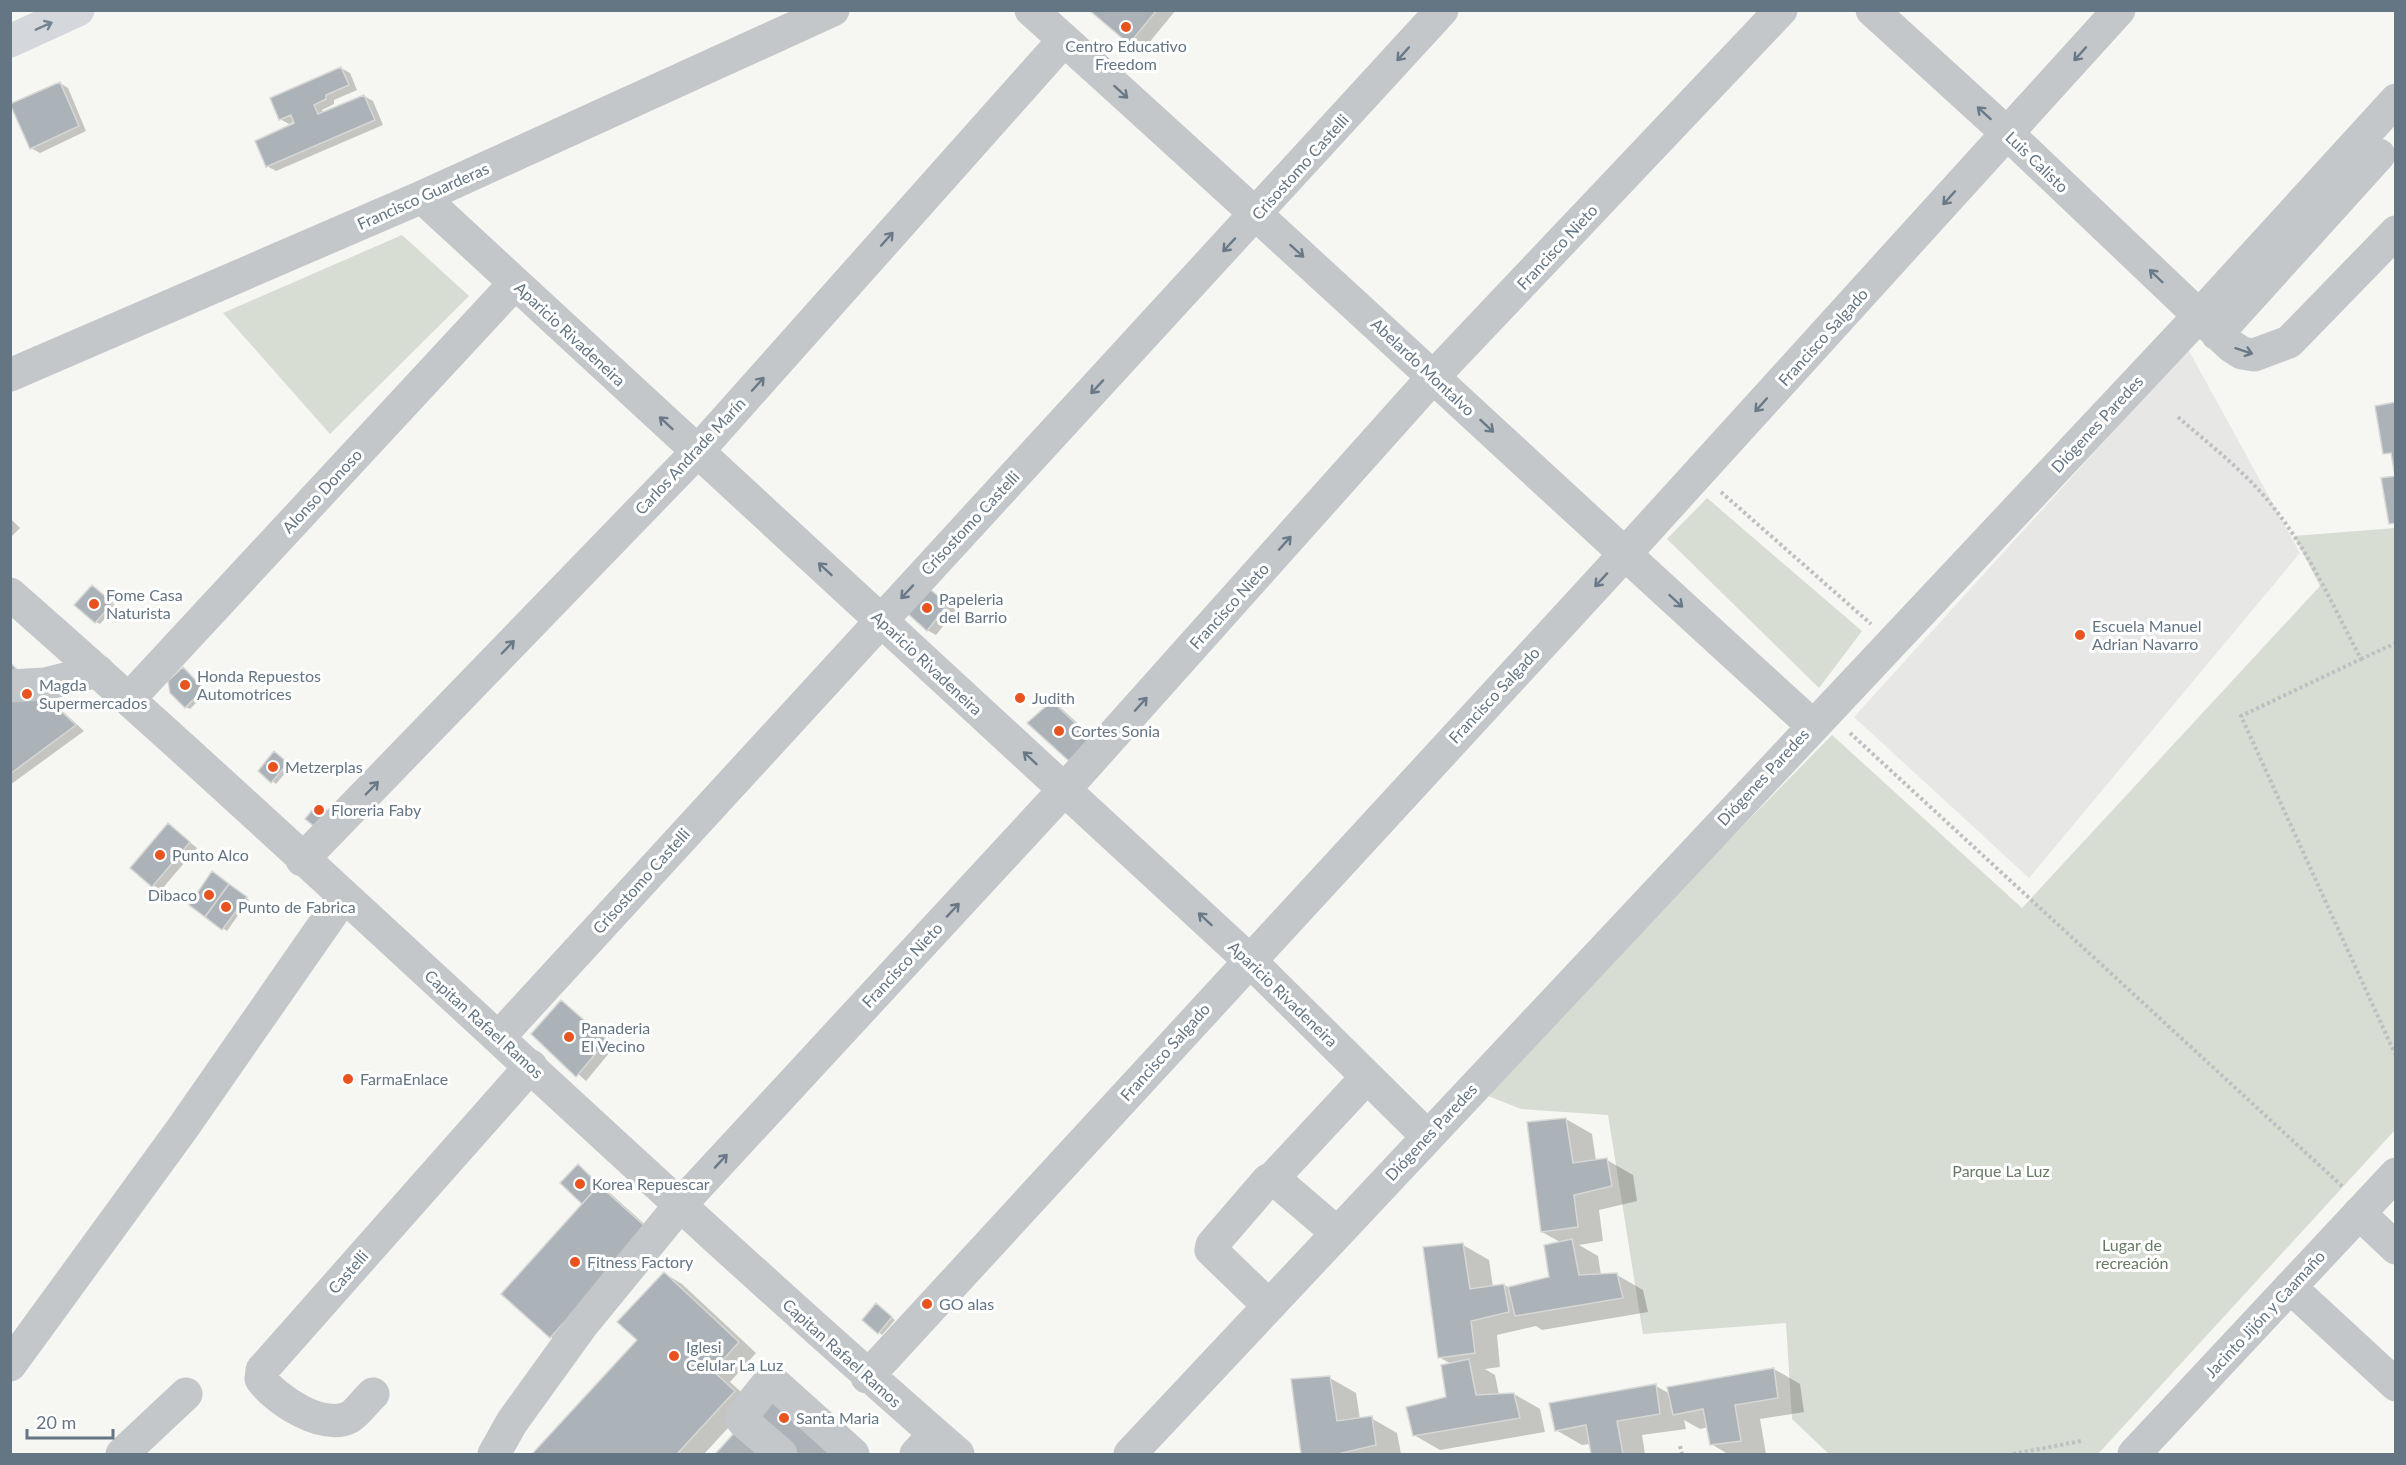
<svg xmlns="http://www.w3.org/2000/svg" width="2406" height="1465" font-family="Lato,sans-serif">
	<style>
		.built { fill: #e7e8e6 }
		.green { fill: #d7ddd3 }
		.shadow { fill: #0003 }
		.building { fill: #abb3b9; stroke: #d7d7d5; stroke-width: 1.5 }
		.lines { fill: none; stroke-linecap: round; stroke-linejoin: round }
		.path { stroke: #bdbfc1; stroke-width: 4; stroke-dasharray: 3 3; stroke-linecap: butt }
		.minor { stroke: #c3c7ca; stroke-width: 33 }
		.major { stroke: #d4d8dc; stroke-width: 33 }
		.oneway { stroke: #758491 }
		.oneway2 { stroke: #697988 }
		.poi-dot { fill: #e85320; stroke: #fff; stroke-width: 2 }
		.labels { text-anchor: middle; stroke-width: 6; stroke-linejoin: round; paint-order: stroke }
		.poi-label { font-size: 16px; fill: #647584; stroke: #fff; text-anchor: start }
		.street-label { font-size: 16px; fill: #647584; stroke: #fff }
		.park-label { font-size: 16px; fill: #677b63; stroke: #fff }
	</style>
	<rect width="100%" height="100%" fill="#f6f6f2"/>
	<!-- built -->
	<path class="built" d="M2188,349L2300,553L2029,878L1854,717Z"/>
	<!-- green -->
	<path class="green" d="M402,235L469,296L330,434L223,313Z
		M1707,498L1862,631L1819,688L1667,539Z
		M2395,528V1130L2098,1454H1829L1792,1419L1786,1323L1643,1334L1608,1115L1521,1109L1481,1093L1832,735L2022,908L2320,586L2294,536Z"/>
	<!-- shadow -->
	<path class="shadow" d="M1092,10H1176L1143,50Z
		M341,68L350,73L357,90L334,100V104L322,110L323,114L364,96L373,101L383,125L276,171L267,166L296,124L295,121L289,124L280,119Z
		M60,83L68,88L86,131L40,153L31,148Z
		M10,518L20,528L10,538Z
		M96,589L116,606L100,624L96,622Z
		M928,589L956,610L936,635L927,630Z
		M10,662L84,731L10,785Z
		M183,668L207,692L190,709L186,707Z
		M1052,703L1061,708L1099,743L1030,723Z
		M279,756L291,766L276,784L260,771Z
		M168,825L197,848L161,890L153,885Z
		M217,875L249,900L227,931L223,928Z
		M561,1002L615,1046L586,1081L533,1033Z
		M1566,1119L1592,1134L1596,1161L1607,1160L1633,1175L1637,1201L1599,1210L1603,1241L1579,1245L1598,1256L1601,1275H1617L1643,1290L1648,1312L1542,1330L1536,1326L1497,1335L1500,1367L1485,1369L1495,1375L1499,1395L1514,1394L1540,1409L1545,1432L1440,1450L1414,1435L1448,1398L1451,1364L1439,1357L1463,1245L1489,1260L1493,1287L1504,1285L1510,1288L1550,1278L1562,1243L1542,1232Z
		M582,1168L660,1238L564,1344L551,1337L584,1204Z
		M664,1273L682,1284L756,1353L730,1382L752,1402L704,1454H534L639,1340Z
		M880,1308L895,1320L882,1335L879,1332Z
		M1774,1369L1800,1384L1804,1412L1760,1419L1766,1454H1728L1711,1444L1708,1427L1700,1429L1684,1420L1686,1429L1642,1435L1645,1454H1592L1590,1444L1582,1445L1556,1430L1656,1386L1670,1394Z
		M1330,1378L1356,1393L1360,1419L1371,1418L1397,1433L1401,1454H1302L1293,1381Z
		M781,1384L864,1454H717Z"/>
	<!-- building -->
	<path class="building" d="M1089,10H1157L1129,44Z
		M341,67L349,85L326,95V99L314,105L318,114L364,95L375,120L266,167L255,141L294,123L291,115L279,120L270,98Z
		M60,82L79,126L30,149L10,104Z
		M2396,402V523L2389,524L2381,478L2395,476L2391,453L2383,454L2375,406Z
		M92,585L113,603L95,623L74,605Z
		M927,587L948,604L927,631L906,612Z
		M10,663L76,725L10,774Z
		M183,667L204,689L185,708L170,693L168,681Z
		M1052,701L1091,738L1069,761L1027,723Z
		M274,751L288,763L271,783L258,771Z
		M318,803L336,818L320,831L305,819Z
		M168,823L190,842L152,887L130,868Z
		M212,871L229,884L205,917L189,905Z
		M229,884L247,897L222,930L205,917Z
		M561,1000L607,1040L576,1077L531,1034Z
		M1566,1118L1573,1163L1607,1158L1612,1186L1574,1195L1578,1227L1541,1232L1527,1122Z
		M578,1164L599,1185L582,1204L560,1183Z
		M599,1185L648,1229L550,1338L501,1294Z
		M1572,1239L1579,1275L1617,1273L1623,1298L1515,1316L1508,1287L1549,1277L1544,1245Z
		M1463,1243L1470,1289L1504,1284L1509,1312L1471,1321L1475,1353L1438,1358L1423,1247Z
		M664,1272L739,1342L713,1371L735,1391L677,1454H532L637,1340L617,1322Z
		M876,1303L892,1317L878,1334L862,1320Z
		M1469,1359L1476,1395L1514,1393L1520,1418L1413,1436L1406,1407L1446,1397L1441,1365Z
		M1774,1368L1778,1398L1735,1405L1741,1441L1710,1445L1703,1409L1673,1415L1667,1387Z
		M1330,1376L1337,1421L1372,1416L1376,1445L1338,1454H1301L1291,1379Z
		M781,1382L859,1454H715Z
		M1656,1384L1660,1414L1617,1421L1623,1454H1591L1586,1425L1555,1431L1549,1403Z"/>
	<g class="lines">
		<!-- path -->
		<path class="path" d="M2178,417C2211,446 2247,473 2274,508C2310,553 2334,608 2361,659L2241,716L2396,1056
			M1721,492L1871,624
			M2361,659L2396,643
			M1850,733L2343,1187
			M1680,1446L1682,1454
			M2013,1454L2081,1441"/>
		<!-- minor -->
		<path class="minor" d="M1031,10C1294,246 1551,488 1812,725
			M1872,10L2008,134L2231,346L2242,353L2254,355L2289,342L2396,232
			M422,197L1249,960L1427,1136
			M2217,334L2379,155
			M10,375L422,197L833,10
			M10,594C331,876 637,1174 958,1454
			M10,686L45,684L98,671
			M129,699L515,283
			M302,860L697,452L1064,40
			M499,1037L1442,10
			M1273,1178L1367,1077
			M2359,1213L2396,1248
			M2290,1287L2396,1385
			M1269,1306L1211,1250L1212,1245L1268,1180L1273,1178L1336,1232
			M10,1365L182,1129L344,896
			M867,1377L1624,555L2119,10
			M373,1394C366,1400 358,1412 350,1417C323,1431 276,1400 261,1379L262,1370L531,1066
			M122,1454L186,1394
			M494,1454L512,1422L582,1325L681,1204L1064,790L1434,376L1781,10
			M781,1454L743,1421L741,1417L769,1382L774,1383L853,1454
			M916,1454L935,1434
			M1130,1454L2198,317L2396,100
			M2134,1454L2396,1174"/>
		<!-- major -->
		<path class="major" d="M10,41L78,10"/>
	</g>
	<!-- one-way arrows -->
	<defs><path id="oneway-shaft" d="M-6 0H5M1.5-3L5.5 0L1.5 3" fill="none" stroke-width="1.6" stroke-linecap="round" stroke-linejoin="round" transform="scale(1.5)"/></defs>
	<use class="oneway" href="#oneway-shaft" transform="translate(44 26) rotate(-24)"/>
	<g class="oneway2">
		<use href="#oneway-shaft" transform="translate(1403 54) rotate(132)"/>
		<use href="#oneway-shaft" transform="translate(2080 54) rotate(132)"/>
		<use href="#oneway-shaft" transform="translate(1121 92) rotate(42)"/>
		<use href="#oneway-shaft" transform="translate(1984 113) rotate(-138)"/>
		<use href="#oneway-shaft" transform="translate(1949 198) rotate(132)"/>
		<use href="#oneway-shaft" transform="translate(887 239) rotate(-48)"/>
		<use href="#oneway-shaft" transform="translate(1229 245) rotate(133)"/>
		<use href="#oneway-shaft" transform="translate(1297 251) rotate(42)"/>
		<use href="#oneway-shaft" transform="translate(2156 276) rotate(-136)"/>
		<use href="#oneway-shaft" transform="translate(2244 351) rotate(18)"/>
		<use href="#oneway-shaft" transform="translate(758 384) rotate(-48)"/>
		<use href="#oneway-shaft" transform="translate(1097 387) rotate(133)"/>
		<use href="#oneway-shaft" transform="translate(1761 405) rotate(132)"/>
		<use href="#oneway-shaft" transform="translate(666 423) rotate(-137)"/>
		<use href="#oneway-shaft" transform="translate(1487 426) rotate(43)"/>
		<use href="#oneway-shaft" transform="translate(1285 543) rotate(-48)"/>
		<use href="#oneway-shaft" transform="translate(825 569) rotate(-137)"/>
		<use href="#oneway-shaft" transform="translate(1601 580) rotate(133)"/>
		<use href="#oneway-shaft" transform="translate(907 592) rotate(133)"/>
		<use href="#oneway-shaft" transform="translate(1676 601) rotate(42)"/>
		<use href="#oneway-shaft" transform="translate(508 647) rotate(-46)"/>
		<use href="#oneway-shaft" transform="translate(1141 704) rotate(-48)"/>
		<use href="#oneway-shaft" transform="translate(1030 758) rotate(-137)"/>
		<use href="#oneway-shaft" transform="translate(372 788) rotate(-46)"/>
		<use href="#oneway-shaft" transform="translate(953 910) rotate(-47)"/>
		<use href="#oneway-shaft" transform="translate(1205 919) rotate(-137)"/>
		<use href="#oneway-shaft" transform="translate(721 1161) rotate(-47)"/>
	</g>
	<!-- markers -->
	<g class="poi-dot">
		<circle cx="1126" cy="27" r="6"/>
		<circle cx="94" cy="604" r="6"/>
		<circle cx="927" cy="608" r="6"/>
		<circle cx="2080" cy="635" r="6"/>
		<circle cx="185" cy="685" r="6"/>
		<circle cx="27" cy="694" r="6"/>
		<circle cx="1020" cy="698" r="6"/>
		<circle cx="1059" cy="731" r="6"/>
		<circle cx="273" cy="767" r="6"/>
		<circle cx="319" cy="810" r="6"/>
		<circle cx="160" cy="855" r="6"/>
		<circle cx="209" cy="895" r="6"/>
		<circle cx="226" cy="907" r="6"/>
		<circle cx="569" cy="1037" r="6"/>
		<circle cx="348" cy="1079" r="6"/>
		<circle cx="580" cy="1184" r="6"/>
		<circle cx="575" cy="1262" r="6"/>
		<circle cx="927" cy="1304" r="6"/>
		<circle cx="674" cy="1356" r="6"/>
		<circle cx="784" cy="1418" r="6"/>
	</g>
	<g class="labels">
		<!-- poi labels -->
		<g class="poi-label">
			<text x="1126" y="52" text-anchor="middle">Centro Educativo<tspan x="1126" dy="18">Freedom</tspan></text>
			<text x="106" y="601">Fome Casa<tspan x="106" dy="18">Naturista</tspan></text>
			<text x="939" y="605">Papeleria<tspan x="939" dy="18">del Barrio</tspan></text>
			<text x="2092" y="632">Escuela Manuel<tspan x="2092" dy="18">Adrian Navarro</tspan></text>
			<text x="197" y="682">Honda Repuestos<tspan x="197" dy="18">Automotrices</tspan></text>
			<text x="39" y="691">Magda<tspan x="39" dy="18">Supermercados</tspan></text>
			<text x="1032" y="704">Judith</text>
			<text x="1071" y="737">Cortes Sonia</text>
			<text x="285" y="773">Metzerplas</text>
			<text x="331" y="816">Floreria Faby</text>
			<text x="172" y="861">Punto Alco</text>
			<text x="197" y="901" text-anchor="end">Dibaco</text>
			<text x="238" y="913">Punto de Fabrica</text>
			<text x="581" y="1034">Panaderia<tspan x="581" dy="18">El Vecino</tspan></text>
			<text x="360" y="1085">FarmaEnlace</text>
			<text x="592" y="1190">Korea Repuescar</text>
			<text x="587" y="1268">Fitness Factory</text>
			<text x="939" y="1310">GO alas</text>
			<text x="686" y="1353">Iglesi<tspan x="686" dy="18">Celular La Luz</tspan></text>
			<text x="796" y="1424">Santa Maria</text>
		</g>
		<!-- street labels -->
		<g class="street-label">
			<text transform="translate(2037 162) rotate(44)" y="6">Luis Calisto</text>
			<text transform="translate(1300 167) rotate(-48)" y="6">Crisostomo Castelli</text>
			<text transform="translate(423 196) rotate(-24)" y="6">Francisco Guarderas</text>
			<text transform="translate(1557 247) rotate(-47)" y="6">Francisco Nieto</text>
			<text transform="translate(570 334) rotate(43)" y="6">Aparicio Rivadeneira</text>
			<text transform="translate(1823 337) rotate(-48)" y="6">Francisco Salgado</text>
			<text transform="translate(1423 367) rotate(43)" y="6">Abelardo Montalvo</text>
			<text transform="translate(2097 424) rotate(-47)" y="6">Diógenes Paredes</text>
			<text transform="translate(690 456) rotate(-47)" y="6">Carlos Andrade Marín</text>
			<text transform="translate(322 491) rotate(-47)" y="6">Alonso Donoso</text>
			<text transform="translate(970 523) rotate(-47)" y="6">Crisostomo Castelli</text>
			<text transform="translate(1229 606) rotate(-48)" y="6">Francisco Nieto</text>
			<text transform="translate(927 663) rotate(43)" y="6">Aparicio Rivadeneira</text>
			<text transform="translate(1494 695) rotate(-47)" y="6">Francisco Salgado</text>
			<text transform="translate(1763 777) rotate(-47)" y="6">Diógenes Paredes</text>
			<text transform="translate(641 881) rotate(-48)" y="6">Crisostomo Castelli</text>
			<text transform="translate(902 965) rotate(-47)" y="6">Francisco Nieto</text>
			<text transform="translate(1283 994) rotate(44)" y="6">Aparicio Rivadeneira</text>
			<text transform="translate(484 1024) rotate(42)" y="6">Capitan Rafael Ramos</text>
			<text transform="translate(1165 1052) rotate(-48)" y="6">Francisco Salgado</text>
			<text transform="translate(1431 1132) rotate(-47)" y="6">Diógenes Paredes</text>
			<text transform="translate(348 1272) rotate(-49)" y="6">Castelli</text>
			<text transform="translate(2265 1314) rotate(-47)" y="6">Jacinto Jijón y Caamaño</text>
			<text transform="translate(842 1353) rotate(42)" y="6">Capitan Rafael Ramos</text>
		</g>
		<!-- park labels -->
		<g class="park-label">
			<text x="2001" y="1177">Parque La Luz</text>
			<text x="2132" y="1251">Lugar de<tspan x="2132" dy="18">recreación</tspan></text>
		</g>
	</g>
	<!-- border -->
	<rect width="2406" height="1465" fill="none" stroke="#647584" stroke-width="24"/>
	<!-- scale -->
	<path d="M27 1429v9h86v-9" fill="none" stroke="#647584" stroke-width="3"/>
	<text x="36" y="1429" font-size="18" fill="#647584" stroke="#ffffff" stroke-width="4.5" paint-order="stroke">20 m</text>
</svg>
